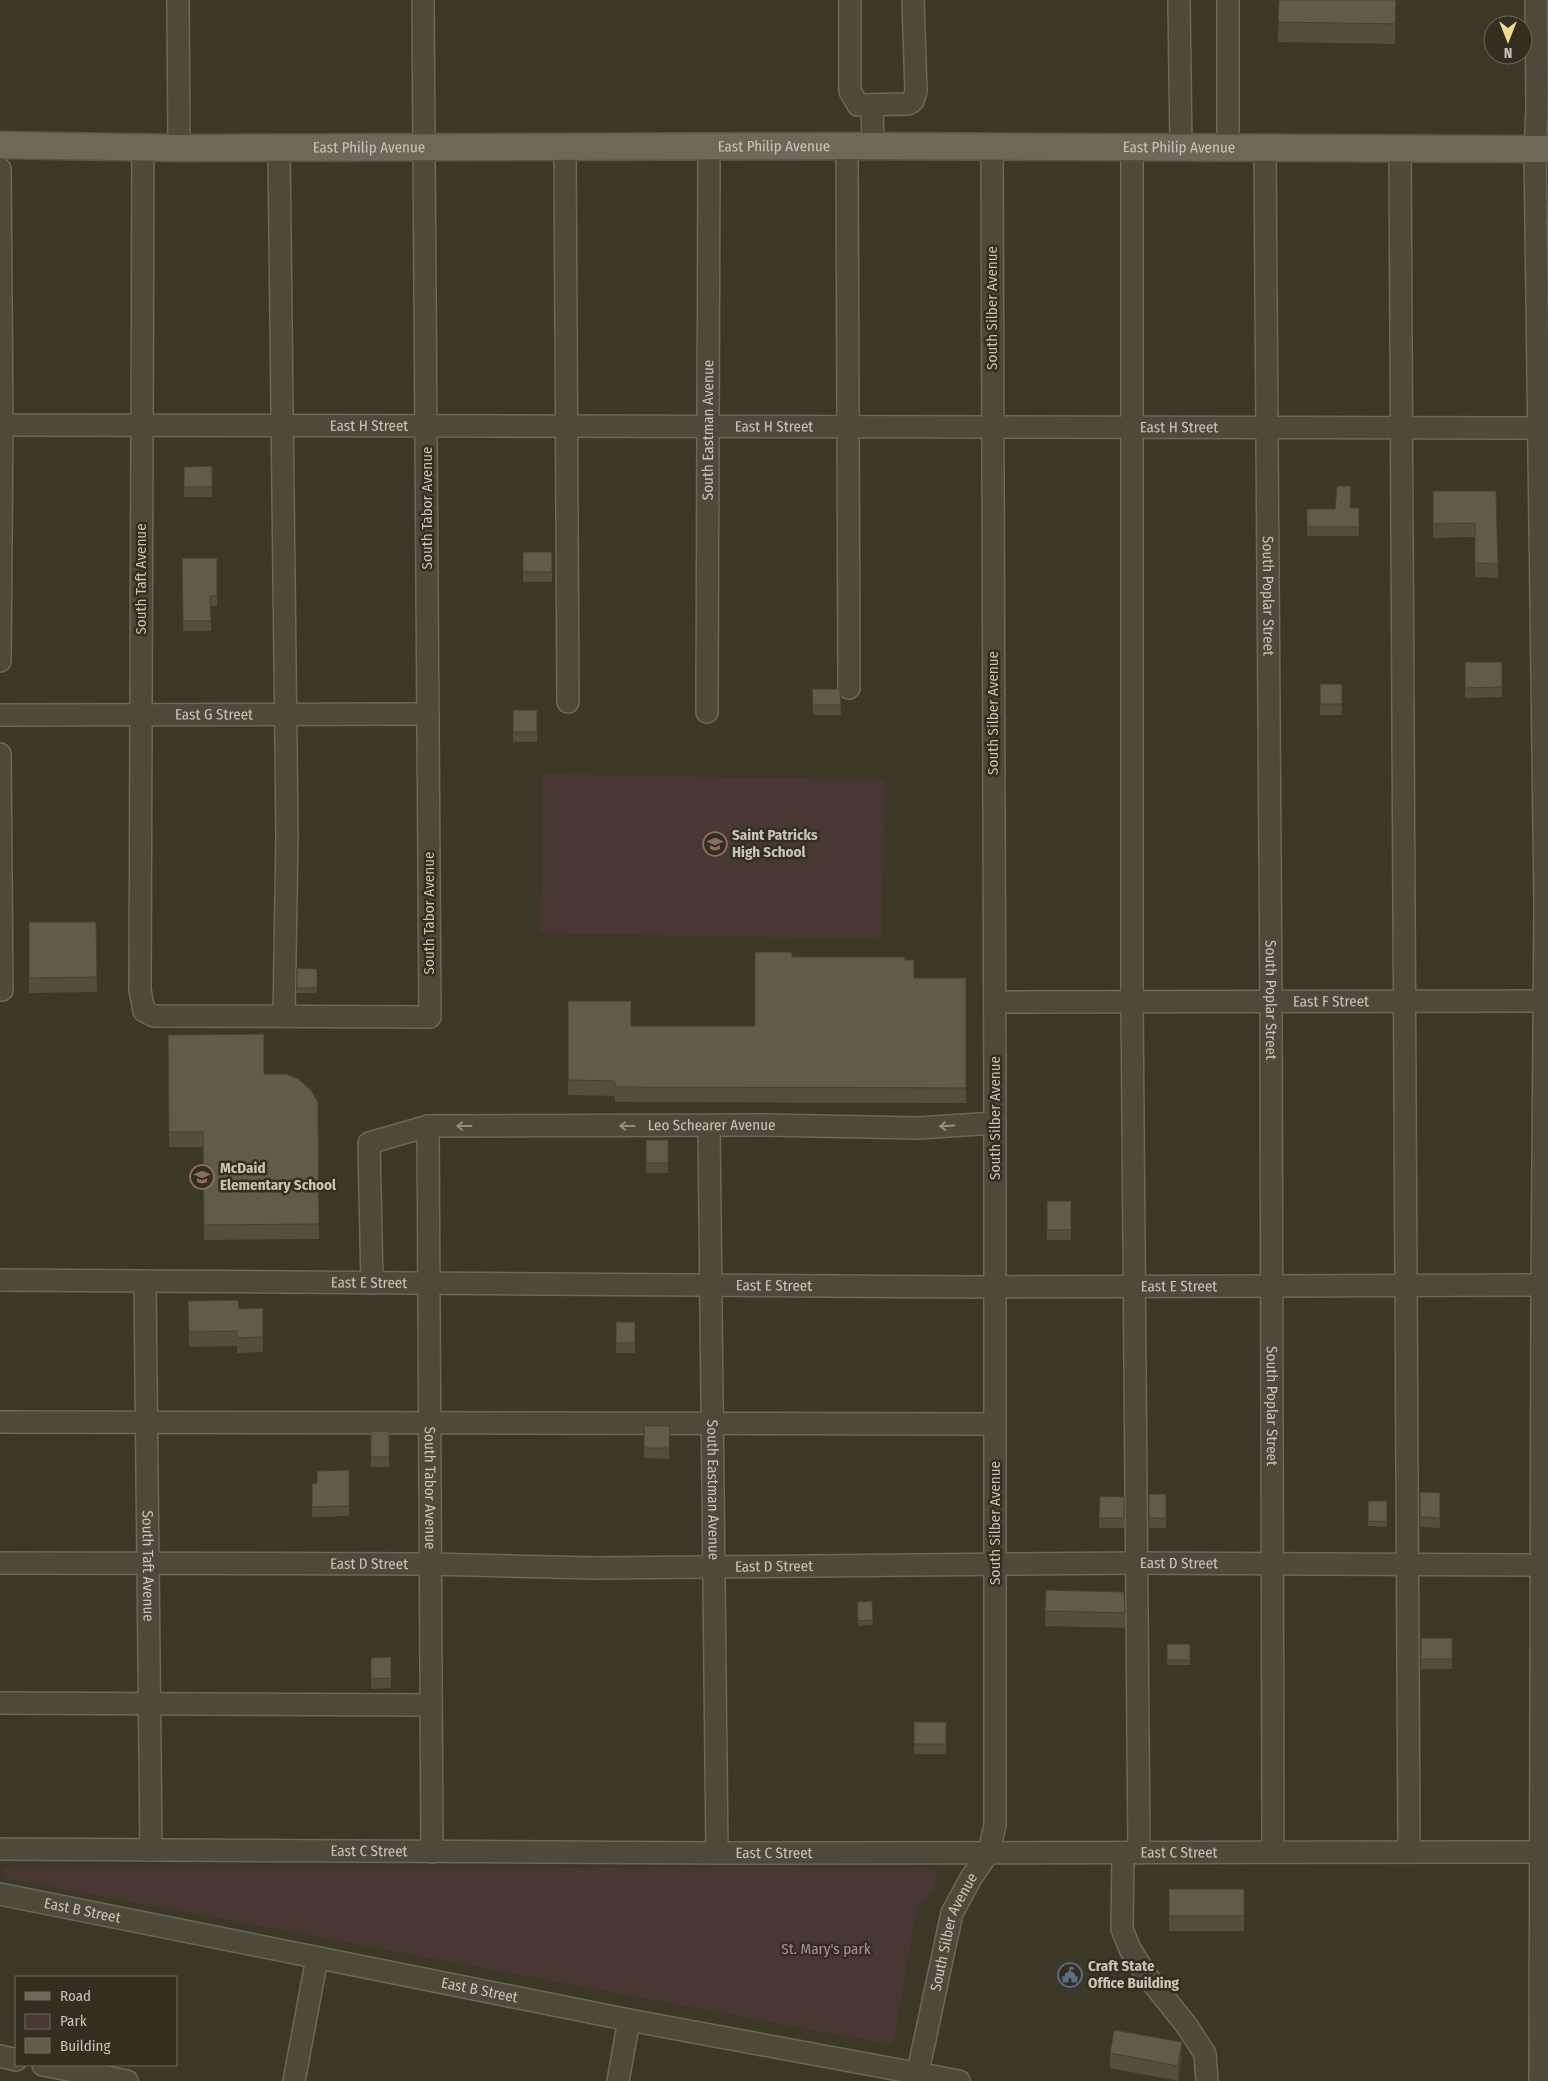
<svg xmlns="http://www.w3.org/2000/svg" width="1548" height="2081" font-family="'Fira Sans Condensed',sans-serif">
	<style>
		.green { fill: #493734 }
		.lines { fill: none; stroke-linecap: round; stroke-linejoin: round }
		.minor-casing { stroke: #6b6759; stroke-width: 24 }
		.major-casing { stroke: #5a5547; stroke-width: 29 }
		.minor { stroke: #4e493b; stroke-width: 21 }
		.major { stroke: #6d6859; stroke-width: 26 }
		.wall { fill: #534e3f }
		.shaded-wall { fill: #444033 }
		.building { fill: #615b49; stroke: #444033 }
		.oneway { stroke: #918d7f }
		.labels { text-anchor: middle; stroke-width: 5; stroke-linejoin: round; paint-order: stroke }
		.street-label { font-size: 15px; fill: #c8c4b7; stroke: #332e20 }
		.poi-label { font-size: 15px; font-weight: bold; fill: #c8c4b7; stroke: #332e20; text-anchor: start }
		.park-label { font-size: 15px; fill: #ac8da0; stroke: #332e20 }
	</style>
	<rect width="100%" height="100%" fill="#3d3727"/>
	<!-- green -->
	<path class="green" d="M543,774L885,780L882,939L540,933Z
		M4,1867L928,1868L936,1872L934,1892L917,1907L893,2045L5,1878Z"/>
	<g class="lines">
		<!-- minor casing -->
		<g class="minor-casing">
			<g id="minor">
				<path d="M178,0L179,148"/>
				<path d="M850,0V91L858,105L908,104L913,101L916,91L913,0"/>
				<path d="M1179,0L1181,148"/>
				<path d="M1228,0V148"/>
				<path d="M1536,0L1537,109L1535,149L1545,904L1542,1285L1540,2081"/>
				<path d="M872,106L873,146"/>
				<path d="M565,146L568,702"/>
				<path d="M847,147L849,688"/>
				<path d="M143,148L140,990L144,1011L154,1016L430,1017L423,0"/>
				<path d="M279,148L287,835L284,1016"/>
				<path d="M1132,148V1002L1139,1853"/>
				<path id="s1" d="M1265,148L1271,1001L1273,1852"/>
				<path d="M1400,148L1409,1852"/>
				<path d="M0,169L2,425L0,661"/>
				<path id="s2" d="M0,425L1548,428"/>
				<path id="s3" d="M707,712L709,146"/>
				<path id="s4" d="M0,715L428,714"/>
				<path d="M0,754L2,990"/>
				<path id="s5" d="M995,1002L1548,1001"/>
				<path id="s6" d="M428,1126L432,1852"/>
				<path id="s7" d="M709,1126L717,1853"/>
				<path id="s8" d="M0,1280L971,1287L1548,1285"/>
				<path id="s9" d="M145,1281L151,1850"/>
				<path id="s10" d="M372,1283L369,1143L428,1126L766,1125L918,1128L995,1123"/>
				<path d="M0,1422L995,1424"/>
				<path id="s11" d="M0,1563L431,1564L594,1568L1137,1563L1548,1565"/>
				<path d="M0,1703L431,1705"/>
				<path id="s12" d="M0,1849L717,1853L1548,1852"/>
				<path d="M1123,1853L1122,1929L1130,1949L1147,1976L1187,2026L1205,2054L1207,2081"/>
				<path id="s13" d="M0,1894L629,2020L959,2081"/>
				<path d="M0,2056L16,2060"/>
				<path d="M43,2065L127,2081"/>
				<path d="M294,2081L317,1958"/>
				<path d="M618,2081L629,2020"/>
				<path id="s14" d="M916,2081L952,1913L971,1878L989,1852L995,1825V1123L992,147"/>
			</g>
		</g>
		<!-- major casing -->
		<g class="major-casing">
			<g id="major">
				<path id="s15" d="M0,145L179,148L873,146L1548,149"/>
			</g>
		</g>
		<!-- minor -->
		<use href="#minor" class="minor"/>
		<!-- major -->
		<use href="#major" class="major"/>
	</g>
	<!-- wall -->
	<path class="wall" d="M1279,0H1396L1395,44L1278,42Z
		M212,466V497H184V467Z
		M1433,491H1496L1498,578L1475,577V537L1433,538Z
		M1359,508V536H1307V509Z
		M523,552H552V582H523Z
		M182,558H217V606H211V631H183Z
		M1465,662H1502V697L1465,698Z
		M1320,684H1342V715H1320Z
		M812,689H840L841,715H813Z
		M513,710H537V742H513Z
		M29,922H96L97,992L29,993Z
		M792,957L905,960L914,978H966V1103L615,1102V1096L568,1095V1001L631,1026H755Z
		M297,968L317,969V993H297Z
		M168,1035L264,1074L318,1102L319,1239L204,1240L203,1147H169Z
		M646,1140H668V1173H646Z
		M1047,1201H1071V1240H1047Z
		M188,1301L239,1309L263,1308V1352L237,1353V1346L189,1347Z
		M616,1322H635V1353H616Z
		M644,1426H670L669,1459L644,1458Z
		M371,1431H389V1467H371Z
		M349,1470V1516L312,1517V1484L317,1483Z
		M1420,1492L1440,1493V1528L1420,1527Z
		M1149,1494H1166V1528H1149Z
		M1124,1497V1528H1099V1518Z
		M1368,1501H1387V1527L1368,1526Z
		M1046,1590L1124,1592L1125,1628L1045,1626Z
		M872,1601L873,1625L858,1626L857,1602Z
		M1421,1638H1452V1669H1421Z
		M1167,1644H1190V1665H1167Z
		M391,1657V1688L371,1689V1658Z
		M914,1722H946V1754H914Z
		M1169,1889H1244V1931H1169Z
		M1110,2053L1182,2057L1178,2081L1110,2068Z"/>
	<!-- shaded-wall -->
	<path class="shaded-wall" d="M1182,2042V2057L1178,2081V2066Z"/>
	<!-- building -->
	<path class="building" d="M1279,0H1396L1395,24L1278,22Z
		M212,466V487H184V467Z
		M1337,486H1351L1350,508H1359V527H1307V509H1335Z
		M1433,491H1496L1498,564L1475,563V523L1433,524Z
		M523,552H552V572H523Z
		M182,558H217V596H210L211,621H183Z
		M1465,662H1502V687L1465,688Z
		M1320,684H1342V704H1320Z
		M812,689H840L841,705H813Z
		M513,710H537V732H513Z
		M29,922H96L97,977L29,978Z
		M755,952H792V957H905V960H914V978H966V1088L615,1087V1081L568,1080V1001H631V1026H755Z
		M297,968L317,969V988H297Z
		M264,1034V1074H286L297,1078L311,1090L318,1102L319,1224L204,1225L203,1132H169L168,1035Z
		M646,1140H668V1163H646Z
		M1047,1201H1071V1230H1047Z
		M238,1300L239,1309L263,1308V1337L237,1338V1331L189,1332L188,1301Z
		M616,1322H635V1343H616Z
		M644,1426H670L669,1448H644Z
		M371,1431H389V1457H371Z
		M349,1470V1506L312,1507V1484L317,1483V1471Z
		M1420,1492L1440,1493V1518L1420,1517Z
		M1149,1494H1166V1518H1149Z
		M1100,1496L1124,1497V1518H1099Z
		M1368,1501H1387V1522L1368,1521Z
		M1046,1590L1124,1592L1125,1613L1045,1611Z
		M872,1601L873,1620L858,1621L857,1602Z
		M1421,1638H1452V1659H1421Z
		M1167,1644H1190V1660H1167Z
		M391,1657V1678L371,1679V1658Z
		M914,1722H946V1744H914Z
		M1169,1889H1244V1916H1169Z
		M1114,2030L1182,2042L1178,2066L1110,2053Z"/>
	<!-- one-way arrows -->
	<defs><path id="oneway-shaft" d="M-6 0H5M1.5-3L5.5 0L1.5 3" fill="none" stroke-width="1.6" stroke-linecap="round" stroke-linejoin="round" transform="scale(1.25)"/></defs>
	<g class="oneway">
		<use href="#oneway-shaft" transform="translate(464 1126) rotate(180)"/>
		<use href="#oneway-shaft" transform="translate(627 1126) rotate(180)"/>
		<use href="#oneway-shaft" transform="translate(947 1126) rotate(177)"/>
	</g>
	<!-- icons -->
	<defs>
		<g id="school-ring" transform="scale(1.25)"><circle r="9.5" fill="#332e20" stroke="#8d6e63" stroke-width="1.5"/><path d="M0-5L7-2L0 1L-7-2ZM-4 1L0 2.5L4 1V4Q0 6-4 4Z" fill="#8d6e63"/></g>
		<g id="civic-ring" transform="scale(1.25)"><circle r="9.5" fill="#332e20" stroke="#5c6f8a" stroke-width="1.5"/><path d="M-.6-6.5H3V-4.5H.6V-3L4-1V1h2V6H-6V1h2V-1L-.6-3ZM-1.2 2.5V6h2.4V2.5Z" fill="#5c6f8a"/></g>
	</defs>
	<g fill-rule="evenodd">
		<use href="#school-ring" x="715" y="844"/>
		<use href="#school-ring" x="202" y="1177"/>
		<use href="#civic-ring" x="1070" y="1975"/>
	</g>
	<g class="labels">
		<!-- street labels -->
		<g class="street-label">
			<text dy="5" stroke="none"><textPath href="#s15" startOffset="369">East Philip Avenue</textPath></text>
			<text dy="5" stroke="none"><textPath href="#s15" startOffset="774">East Philip Avenue</textPath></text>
			<text dy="5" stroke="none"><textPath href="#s15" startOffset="1179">East Philip Avenue</textPath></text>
			<text transform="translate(992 308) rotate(-90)" y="5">South Silber Avenue</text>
			<text dy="5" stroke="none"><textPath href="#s2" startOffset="369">East H Street</textPath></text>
			<text dy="5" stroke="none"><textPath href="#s2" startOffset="774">East H Street</textPath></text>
			<text dy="5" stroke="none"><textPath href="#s2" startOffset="1179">East H Street</textPath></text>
			<text dy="5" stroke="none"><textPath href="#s3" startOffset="282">South Eastman Avenue</textPath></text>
			<text transform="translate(427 508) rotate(-90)" y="5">South Tabor Avenue</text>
			<text transform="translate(141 579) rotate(-90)" y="5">South Taft Avenue</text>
			<text dy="5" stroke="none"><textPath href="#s1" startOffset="448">South Poplar Street</textPath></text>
			<text transform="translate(993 713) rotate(-90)" y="5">South Silber Avenue</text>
			<text dy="5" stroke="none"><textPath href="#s4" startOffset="214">East G Street</textPath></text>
			<text transform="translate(429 913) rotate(-90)" y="5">South Tabor Avenue</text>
			<text dy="5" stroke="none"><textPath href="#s1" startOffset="852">South Poplar Street</textPath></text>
			<text dy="5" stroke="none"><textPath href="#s5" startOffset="336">East F Street</textPath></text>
			<text transform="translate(995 1118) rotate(-90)" y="5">South Silber Avenue</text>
			<text dy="5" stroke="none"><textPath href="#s10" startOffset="485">Leo Schearer Avenue</textPath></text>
			<text dy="5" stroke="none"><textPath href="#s8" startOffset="369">East E Street</textPath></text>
			<text dy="5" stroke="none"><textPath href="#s8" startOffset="774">East E Street</textPath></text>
			<text dy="5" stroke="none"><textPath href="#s8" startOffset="1179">East E Street</textPath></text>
			<text dy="5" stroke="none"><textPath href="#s1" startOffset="1258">South Poplar Street</textPath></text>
			<text dy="5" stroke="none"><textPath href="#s6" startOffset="362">South Tabor Avenue</textPath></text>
			<text dy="5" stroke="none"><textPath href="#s7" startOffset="364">South Eastman Avenue</textPath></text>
			<text transform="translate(995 1523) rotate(-90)" y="5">South Silber Avenue</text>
			<text dy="5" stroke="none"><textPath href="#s11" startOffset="1179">East D Street</textPath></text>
			<text dy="5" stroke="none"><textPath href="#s11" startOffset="369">East D Street</textPath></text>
			<text dy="5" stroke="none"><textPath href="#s9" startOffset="285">South Taft Avenue</textPath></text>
			<text dy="5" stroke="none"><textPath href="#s11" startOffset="774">East D Street</textPath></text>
			<text dy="5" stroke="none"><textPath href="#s12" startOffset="369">East C Street</textPath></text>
			<text dy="5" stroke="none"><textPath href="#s12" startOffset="774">East C Street</textPath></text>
			<text dy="5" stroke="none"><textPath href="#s12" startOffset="1179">East C Street</textPath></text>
			<text dy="5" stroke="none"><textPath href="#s13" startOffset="84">East B Street</textPath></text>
			<text dy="5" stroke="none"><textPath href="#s14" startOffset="154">South Silber Avenue</textPath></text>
			<text dy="5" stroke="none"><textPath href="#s13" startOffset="489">East B Street</textPath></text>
		</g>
		<!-- poi labels -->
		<g class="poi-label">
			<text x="732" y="840">Saint Patricks<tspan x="732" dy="17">High School</tspan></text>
			<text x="220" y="1173">McDaid<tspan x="220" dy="17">Elementary School</tspan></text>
			<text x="1088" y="1971">Craft State<tspan x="1088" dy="17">Office Building</tspan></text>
		</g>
		<!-- park labels -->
		<g class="park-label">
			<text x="826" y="1954">St. Mary's park</text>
		</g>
	</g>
	<!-- legend -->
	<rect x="15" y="1976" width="162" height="90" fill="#332e20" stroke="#6f6a5c"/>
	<rect x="25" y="1992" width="25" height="8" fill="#6d6859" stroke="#6f6a5c"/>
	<text x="60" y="2001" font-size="15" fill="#c8c4b7">Road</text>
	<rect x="25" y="2014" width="25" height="15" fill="#493734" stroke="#6f6a5c"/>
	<text x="60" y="2026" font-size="15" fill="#c8c4b7">Park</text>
	<rect x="25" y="2038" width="25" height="15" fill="#615b49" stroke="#6f6a5c"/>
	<text x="60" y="2051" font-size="15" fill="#c8c4b7">Building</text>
	<!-- north arrow -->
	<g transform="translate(1508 40) rotate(180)"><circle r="24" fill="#332e20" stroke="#6f6a5c"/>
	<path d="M0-4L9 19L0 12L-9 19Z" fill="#efda96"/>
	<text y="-8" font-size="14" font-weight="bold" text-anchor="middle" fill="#c8c4b7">N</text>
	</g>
</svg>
